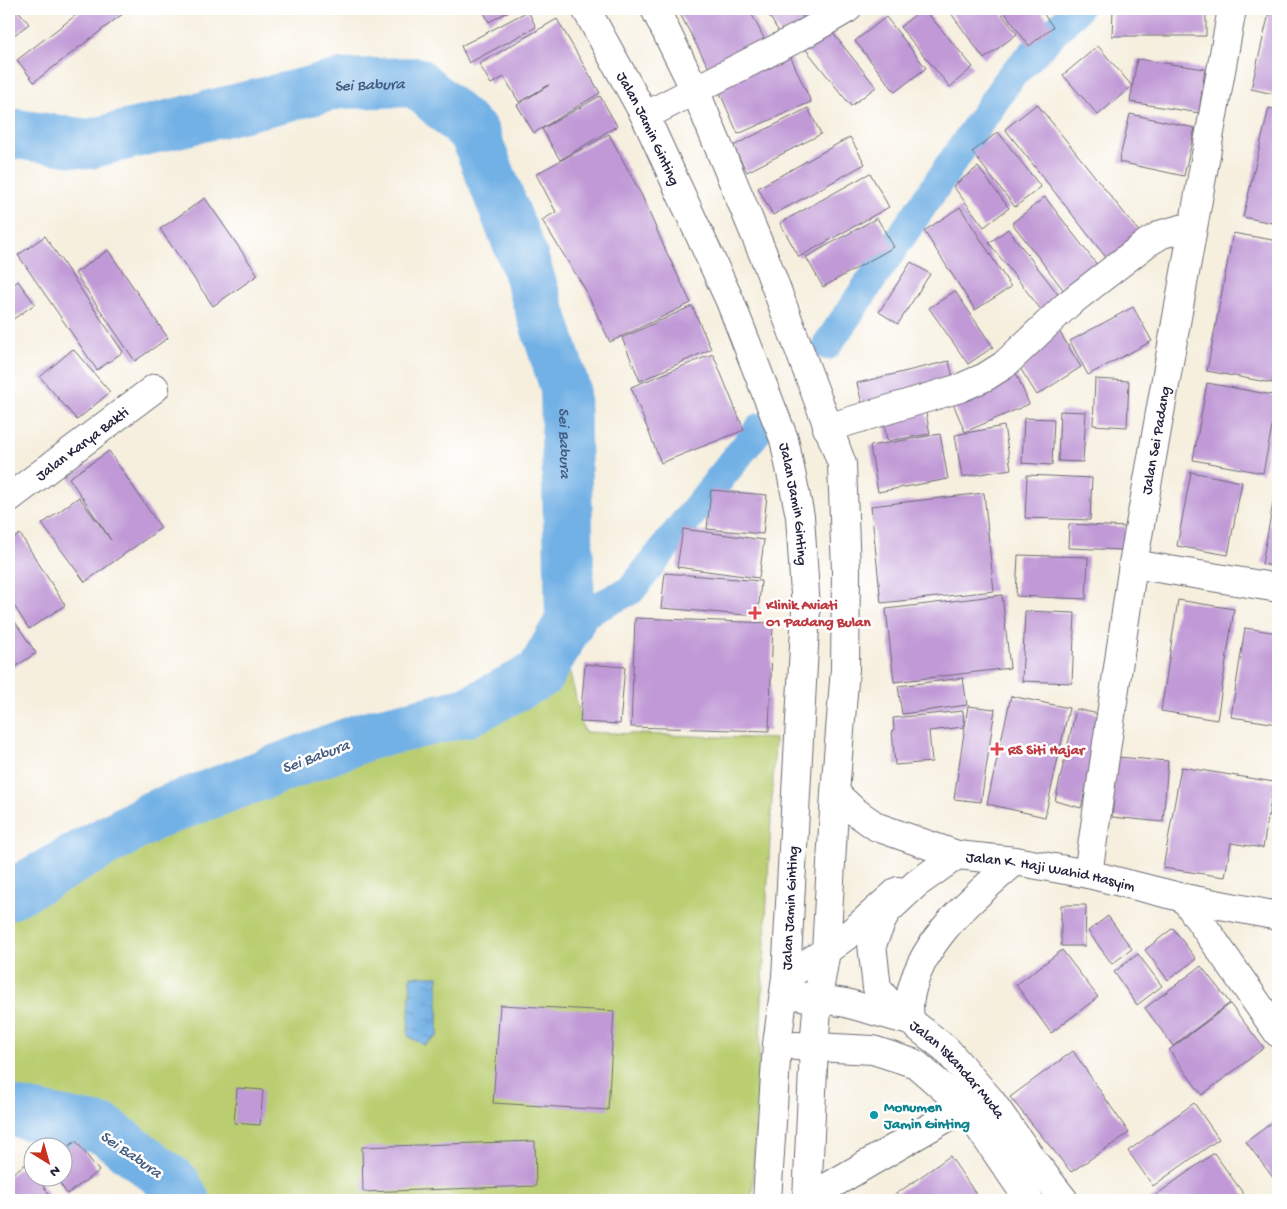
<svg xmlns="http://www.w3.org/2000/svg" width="1287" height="1209" font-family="'Gochi Hand',sans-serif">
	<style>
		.garden { fill: #bace71; stroke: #6e7856 }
		.water { fill: url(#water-ripples); stroke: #4a6a90 }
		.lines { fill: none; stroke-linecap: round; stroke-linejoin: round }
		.canal { stroke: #72b1e5; stroke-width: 30 }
		.river { stroke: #72b1e5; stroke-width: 50 }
		.building { fill: #c099d6 }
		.minor-casing { stroke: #6c6a74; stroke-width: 30 }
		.major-casing { stroke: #6c6a74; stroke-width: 30 }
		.minor { stroke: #fff; stroke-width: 28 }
		.major { stroke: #fff; stroke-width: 28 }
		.health-dot { fill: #e0444e; stroke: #fff; stroke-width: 2 }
		.culture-dot { fill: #0f9aa8; stroke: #fff; stroke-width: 2 }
		.labels { text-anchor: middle; stroke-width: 5; stroke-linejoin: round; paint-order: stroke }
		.street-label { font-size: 15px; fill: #22223b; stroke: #fff }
		.health-label { font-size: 15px; font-weight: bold; fill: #be3a42; stroke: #fff; text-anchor: start }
		.culture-label { font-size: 15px; font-weight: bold; fill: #0d838f; stroke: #fff; text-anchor: start }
		.water-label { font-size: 16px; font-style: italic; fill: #425b7f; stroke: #fff }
	</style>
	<defs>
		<pattern id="water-ripples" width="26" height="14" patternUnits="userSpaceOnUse" patternTransform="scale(1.25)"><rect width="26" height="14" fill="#72b1e5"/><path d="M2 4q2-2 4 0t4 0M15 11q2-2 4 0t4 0" fill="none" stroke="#5d90bb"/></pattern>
	</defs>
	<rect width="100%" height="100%" fill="#fff"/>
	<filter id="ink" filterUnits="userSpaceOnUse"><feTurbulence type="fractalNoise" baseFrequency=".02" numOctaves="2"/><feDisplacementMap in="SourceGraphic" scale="10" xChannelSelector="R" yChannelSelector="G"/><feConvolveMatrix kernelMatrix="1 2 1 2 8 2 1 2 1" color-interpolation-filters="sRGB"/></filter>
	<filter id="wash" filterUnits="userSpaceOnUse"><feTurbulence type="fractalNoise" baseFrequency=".0096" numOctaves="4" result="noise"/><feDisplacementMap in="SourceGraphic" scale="20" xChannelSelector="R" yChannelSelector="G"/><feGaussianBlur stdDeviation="1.12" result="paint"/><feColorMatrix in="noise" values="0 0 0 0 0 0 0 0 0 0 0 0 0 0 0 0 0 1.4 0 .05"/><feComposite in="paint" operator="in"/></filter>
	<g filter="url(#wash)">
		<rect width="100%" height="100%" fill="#f6efde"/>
		<!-- garden -->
		<path class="garden" d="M566,656L584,732L775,739L752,1200H185L176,1184L105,1130L9,1109V896L168,809L540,674Z"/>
		<!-- water -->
		<path class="water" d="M411,976H438V1036L424,1045L408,1036Z"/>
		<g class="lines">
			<!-- canal -->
			<path class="canal" d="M827,345L1011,76L1077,9
				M570,621L631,590L760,428"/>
			<!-- river -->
			<g class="river">
				<path id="s1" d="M9,133L89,144L340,84L416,82L474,133L524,260L565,388L570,621L540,674L468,712L369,735L154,815L9,895"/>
				<path d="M9,1111L105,1130L176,1184L185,1200"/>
			</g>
		</g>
		<g id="blocks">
			<!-- building -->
			<path class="building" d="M9,9H17L29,24L9,39Z
				M84,9H129L34,82L17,60Z
				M482,9H513L489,22Z
				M690,9H749L766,42L711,72L680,14Z
				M765,9H798L806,22L782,37Z
				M805,9H820L809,15Z
				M922,9H924L973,67L950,87L900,27Z
				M948,9H998L1017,34L984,59Z
				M1002,9H1040L1053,27L1029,46Z
				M1113,9H1206V36H1112Z
				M1270,9H1278V95L1251,89Z
				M528,11L536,27L469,63L461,46Z
				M886,17L926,68L895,92L855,41Z
				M557,19L600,93L534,133L517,105L549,85L519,102L504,77L491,84L479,64Z
				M828,27L876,87L851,106L804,47Z
				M1098,46L1132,86L1098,115L1063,75Z
				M788,51L811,102L738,134L716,84Z
				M1137,59L1205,69L1199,113L1130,102Z
				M600,96L617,126L560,160L542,129Z
				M1037,104L1141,234L1108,260L1005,129Z
				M808,108L821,134L747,172L733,146Z
				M1269,108L1278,110L1277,224L1243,217Z
				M1130,114L1195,128L1184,176L1119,162Z
				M998,132L1041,187L1015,207L972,152Z
				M609,134L642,196L665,249L691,303L610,342L585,289L542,220L556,212L536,174Z
				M850,137L865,164L773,215L758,188Z
				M978,167L1009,208L984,227L953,186Z
				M870,173L889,207L799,257L780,223Z
				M1045,197L1098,266L1065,292L1012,223Z
				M205,198L258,275L213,306L160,229Z
				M960,207L1011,287L975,310L924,231Z
				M877,218L894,247L823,287L806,257Z
				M1008,229L1064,302L1046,316L989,243Z
				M1233,233L1278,241V353L1272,383L1207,371Z
				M45,236L123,352L97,370L18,255Z
				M108,250L168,338L135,361L75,273Z
				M911,262L930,274L898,324L879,312Z
				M18,281L35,304L9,322V288Z
				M955,291L993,347L968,364L929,308Z
				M692,306L711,349L640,381L622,338Z
				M1133,307L1152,341L1088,375L1070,341Z
				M1059,331L1081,367L1037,395L1015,360Z
				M73,349L110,392L77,420L40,377Z
				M713,354L744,430L661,463L631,387Z
				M949,361L955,387L863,408L857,383Z
				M1014,368L1029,404L965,432L950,396Z
				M1095,379L1129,381L1127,427L1093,425Z
				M1207,383L1278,396L1263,473L1193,460Z
				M925,408L930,434L887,441L883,416Z
				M1060,411L1086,412L1083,462L1058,461Z
				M1024,418L1054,419L1052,465L1022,463Z
				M1004,426L1011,469L962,477L955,435Z
				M940,434L948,479L878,492L870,446Z
				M109,451L161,528L85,582L42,524L79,497L111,540L69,478Z
				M1191,472L1242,482L1228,555L1177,546Z
				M1027,475L1092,478L1090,520L1025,518Z
				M1277,481H1278V567L1262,564Z
				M711,490L767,495L763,534L707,529Z
				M984,493L994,591L881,603L871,506Z
				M1069,524L1126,527L1125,550L1068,548Z
				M683,529L764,540L759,578L677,567Z
				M20,534L65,605L29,629L9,598V541Z
				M1018,555L1088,557L1086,599L1016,596Z
				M665,573L761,581L758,616L661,608Z
				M1002,595L1010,668L894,682L886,609Z
				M1178,600L1234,609L1217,720L1161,711Z
				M1025,611L1075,613L1072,683L1022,681Z
				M9,613L36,653L9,671Z
				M635,618L773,623L769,731L631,727Z
				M1245,628L1278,633V724L1231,717Z
				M585,664L625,667L620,724L580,722Z
				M963,678L967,705L902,714L898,686Z
				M1011,696L1069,708L1045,817L987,804Z
				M968,706L995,709L981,802L954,799Z
				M1076,709L1103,715L1081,808L1055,801Z
				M963,711L964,727L929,731L932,762L895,765L892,730H894L893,718Z
				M1117,757L1168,761L1163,822L1112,817Z
				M1181,767L1274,782L1263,848L1231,843L1225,877L1163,868Z
				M1061,905H1086L1085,946H1061Z
				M1108,916L1132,949L1112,964L1088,931Z
				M1173,928L1196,959L1168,980L1145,950Z
				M1062,950L1098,997L1051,1033L1016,985Z
				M1138,954L1162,986L1137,1005L1114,972Z
				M1201,966L1230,1003L1173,1046L1145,1008Z
				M1230,1004L1264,1048L1202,1095L1169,1050Z
				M500,1005L614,1011L608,1110L493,1103Z
				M1073,1051L1129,1133L1071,1172L1010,1097Z
				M237,1088L263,1090L260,1125L234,1123Z
				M1194,1103L1219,1139L1153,1186L1128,1151Z
				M1278,1118V1184L1246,1142Z
				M76,1141L99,1171L67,1194L55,1176H62V1151Z
				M535,1141L536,1186L363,1192L362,1147Z
				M1214,1153L1248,1200H1149Z
				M950,1156L980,1200H886L899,1192Z
				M27,1163L32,1171V1176H36L49,1194L40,1200H9V1176Z"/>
		</g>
	</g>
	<g filter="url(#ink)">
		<use href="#blocks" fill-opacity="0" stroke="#6c6a74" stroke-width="1"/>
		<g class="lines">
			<!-- minor casing -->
			<g class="minor-casing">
				<g id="minor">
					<path d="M695,90L797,38L847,9"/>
					<path d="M827,428L960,388L985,377L1004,365L1067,305L1147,243L1162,234L1192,226"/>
					<path id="s2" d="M9,498L155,388"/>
					<path d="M1133,564L1278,588"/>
					<path id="s3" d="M835,793L853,810L877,827L957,855L1015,861L1088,874L1184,898L1278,916"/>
					<path id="s4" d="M1088,874L1133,564L1232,9"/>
					<path d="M1184,898L1278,1033"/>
					<path d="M786,977L826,951L853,931L898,891"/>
					<path d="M910,1021C910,1014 908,1005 910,998C920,939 974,898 1015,861"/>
					<path d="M807,1199L965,1107"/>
				</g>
			</g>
			<!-- major casing -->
			<g class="major-casing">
				<g id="major">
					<path id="s5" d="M586,9L645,116L730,301L784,439L800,516L806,610L786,977L777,1044L767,1200"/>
					<path d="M655,9L695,90L766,261L842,464L846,571L845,669L835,793L826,951L818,997L814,1048L807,1200"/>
					<path d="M645,116L695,90"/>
					<path id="s6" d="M800,996L846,1003L910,1021L946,1049L991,1101L1032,1159L1064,1200"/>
					<path d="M907,1018L894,1009L877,988L872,944L886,912L916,884L957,855"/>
					<path d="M796,1046L873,1050L916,1064L965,1107L1029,1200"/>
				</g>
			</g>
			<!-- minor -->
			<use href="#minor" class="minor"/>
			<!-- major -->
			<use href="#major" class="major"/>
		</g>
	</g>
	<!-- markers -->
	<g class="health-dot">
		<path d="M752.5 605.5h5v5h5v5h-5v5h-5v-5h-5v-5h5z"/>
		<path d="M994.5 741.5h5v5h5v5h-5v5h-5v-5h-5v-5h5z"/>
	</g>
	<circle class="culture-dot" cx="874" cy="1115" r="5"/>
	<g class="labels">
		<!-- street labels -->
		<g class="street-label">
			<text dy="5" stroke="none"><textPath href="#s5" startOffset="135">Jalan Jamin Ginting</textPath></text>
			<text dy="5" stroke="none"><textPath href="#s4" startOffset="439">Jalan Sei Padang</textPath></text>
			<text dy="5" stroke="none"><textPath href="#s2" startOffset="91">Jalan Karya Bakti</textPath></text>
			<text dy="5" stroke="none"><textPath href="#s5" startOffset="540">Jalan Jamin Ginting</textPath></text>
			<text dy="5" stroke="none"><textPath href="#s3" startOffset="234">Jalan K. Haji Wahid Hasyim</textPath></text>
			<text transform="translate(789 908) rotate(-87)" y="5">Jalan Jamin Ginting</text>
			<text dy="5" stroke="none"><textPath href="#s6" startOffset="181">Jalan Iskandar Muda</textPath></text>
		</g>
		<!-- health labels -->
		<g class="health-label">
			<text x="766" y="609">Klinik Aviati<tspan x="766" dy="17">01 Padang Bulan</tspan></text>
			<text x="1008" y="754">RS Siti Hajar</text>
		</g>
		<!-- culture labels -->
		<g class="culture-label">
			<text x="884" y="1111">Monumen<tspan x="884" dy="17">Jamin Ginting</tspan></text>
		</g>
		<!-- water labels -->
		<g class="water-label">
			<text dy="6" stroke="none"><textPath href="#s1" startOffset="368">Sei Babura</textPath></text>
			<text dy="6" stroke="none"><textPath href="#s1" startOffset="818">Sei Babura</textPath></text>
			<text transform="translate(315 755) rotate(-20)" y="6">Sei Babura</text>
			<text transform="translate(132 1153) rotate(35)" y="6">Sei Babura</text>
		</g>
	</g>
	<!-- margin -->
	<rect width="1287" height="1209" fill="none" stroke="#fff" stroke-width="30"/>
	<!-- north arrow -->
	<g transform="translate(48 1162) rotate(143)"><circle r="24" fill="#ffffff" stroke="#a7a7b1"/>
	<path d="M0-4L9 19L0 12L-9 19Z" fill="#c8321e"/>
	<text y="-8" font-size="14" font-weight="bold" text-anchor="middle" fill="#22223b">N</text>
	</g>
</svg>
